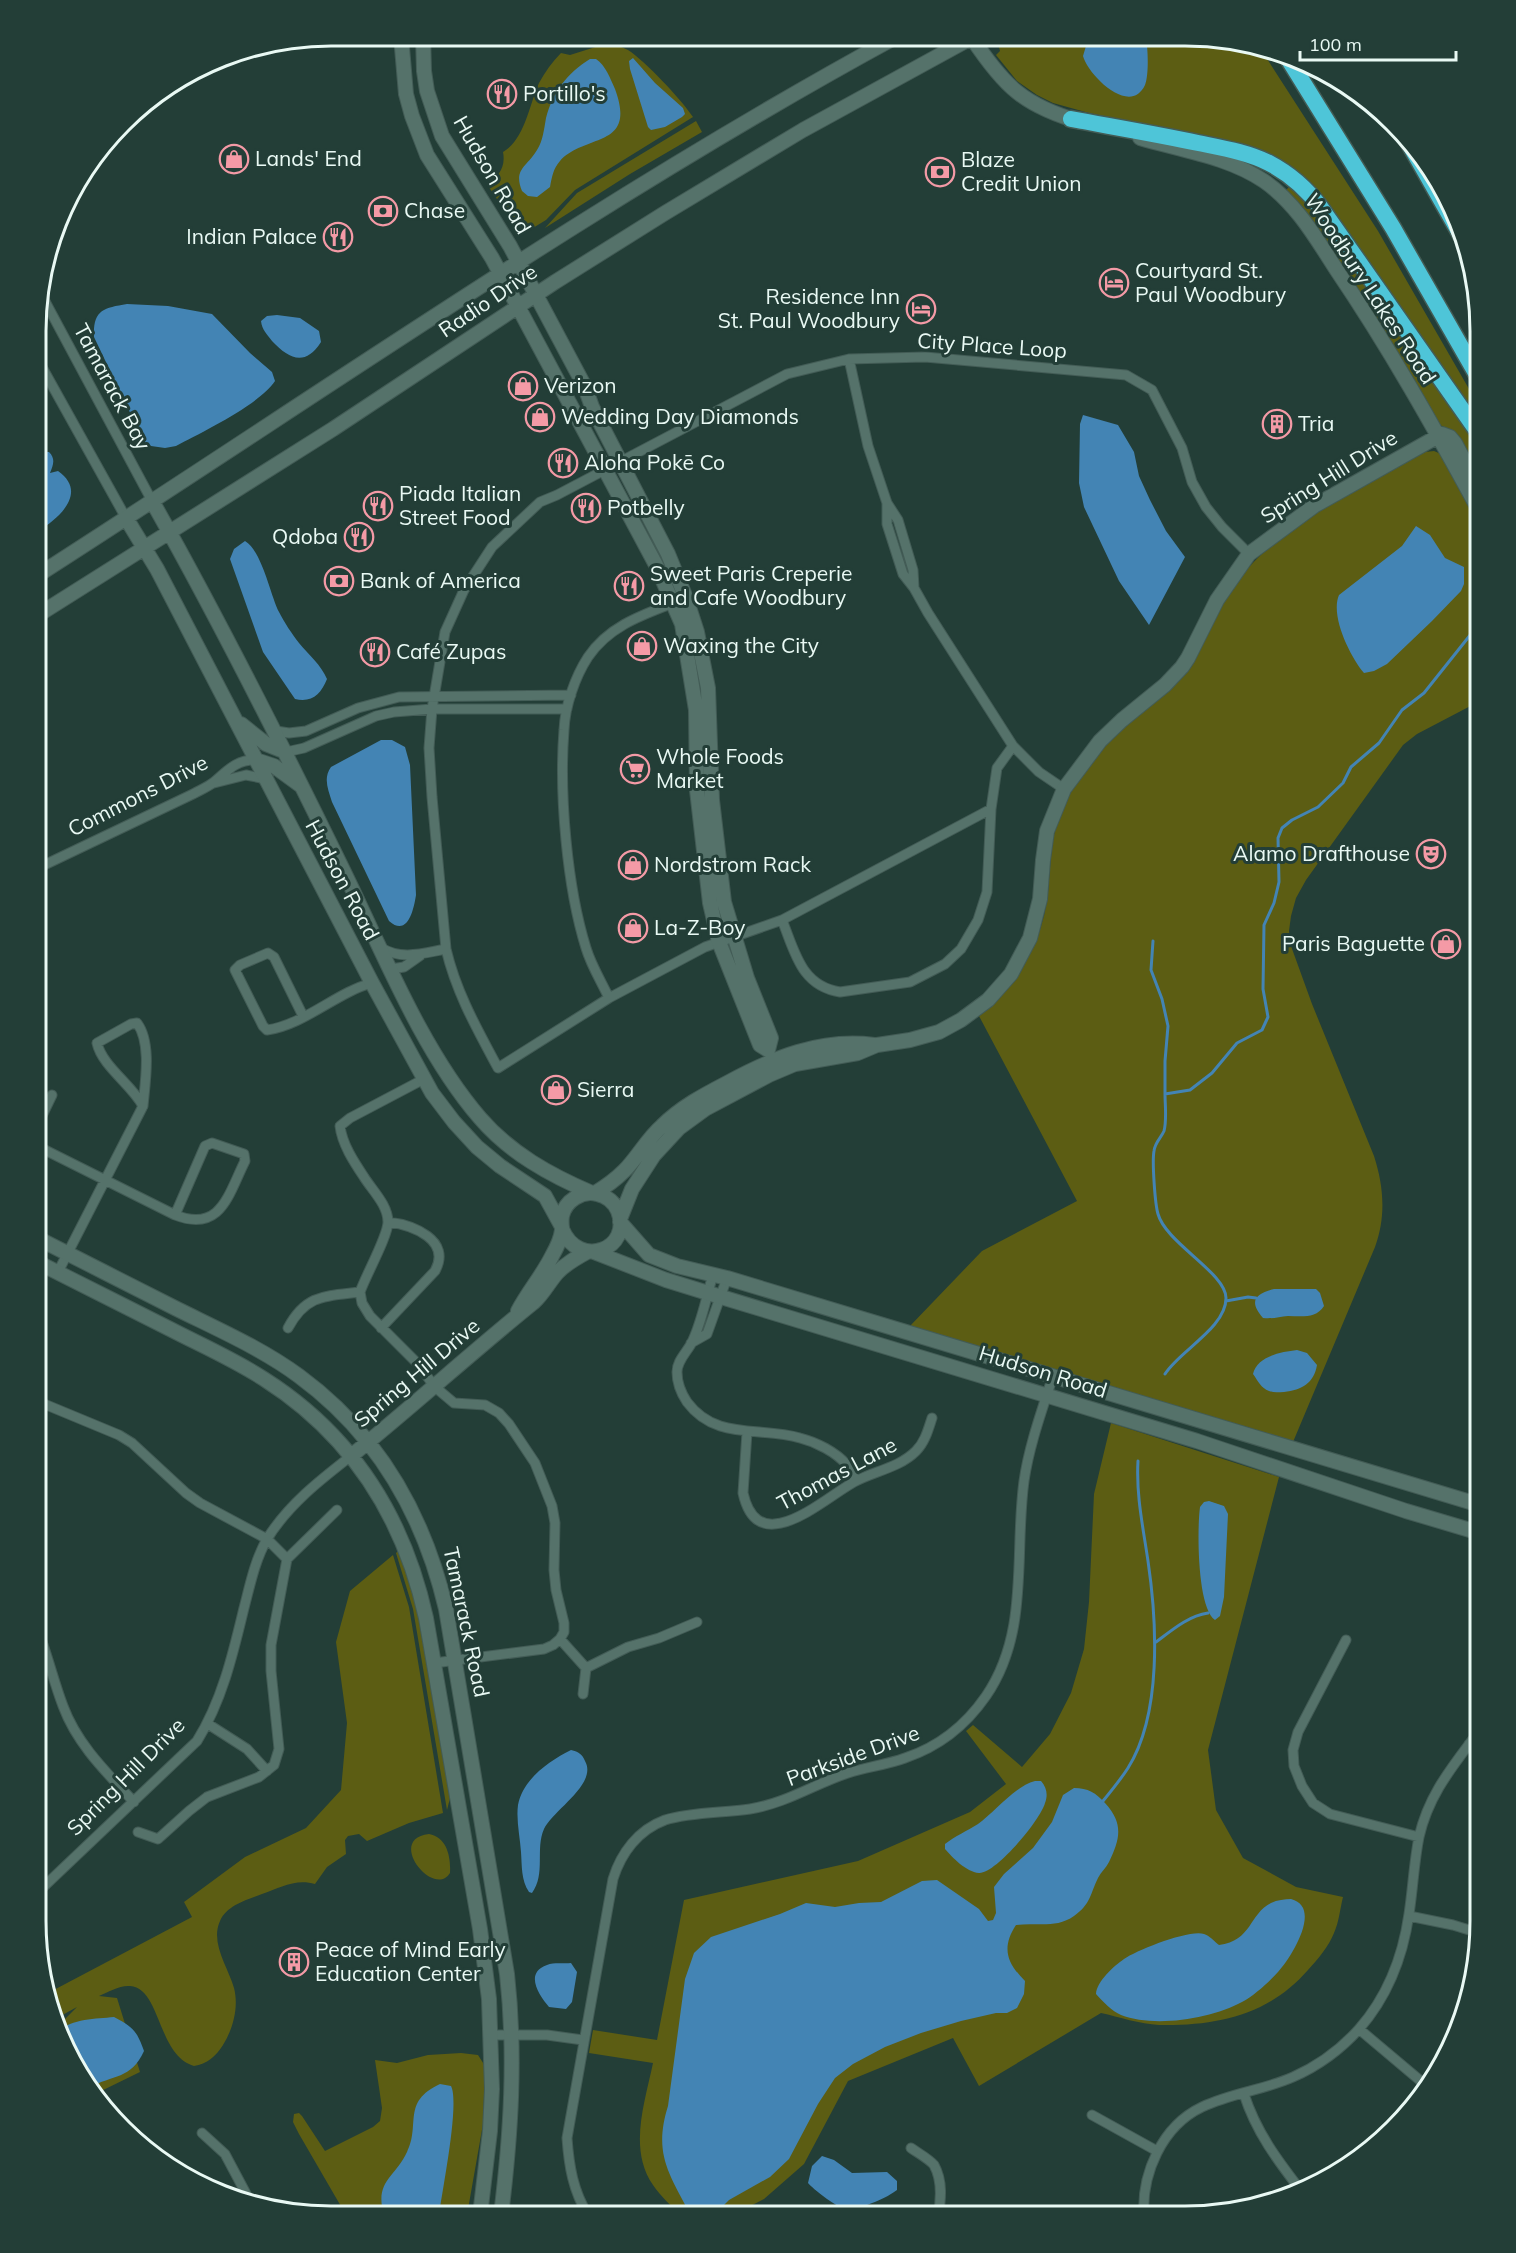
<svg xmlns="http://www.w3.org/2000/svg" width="1516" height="2253" font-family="Mulish,sans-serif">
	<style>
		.green { fill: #5c5d13 }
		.water { fill: #4384b4 }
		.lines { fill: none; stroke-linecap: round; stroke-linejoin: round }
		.stream { stroke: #4384b4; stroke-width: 3 }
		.street-casing { stroke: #435c56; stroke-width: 11 }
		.secondary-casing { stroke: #435c56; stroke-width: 16 }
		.highway-casing { stroke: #435c56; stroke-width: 19 }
		.street { stroke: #55726a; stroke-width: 9 }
		.secondary { stroke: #55726a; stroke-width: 14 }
		.highway { stroke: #4ec5d8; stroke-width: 16 }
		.labels { text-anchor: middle; stroke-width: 6; stroke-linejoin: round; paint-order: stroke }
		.poi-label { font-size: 21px; fill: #e9f9f4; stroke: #233e37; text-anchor: start }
		.street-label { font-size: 21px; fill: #e9f9f4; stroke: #233e37 }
		.rim { fill: none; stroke: #e9f9f4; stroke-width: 3 }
	</style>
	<rect width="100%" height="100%" fill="#233e37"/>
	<!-- green -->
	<path class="green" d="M998,38L1224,39L1260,48L1378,231L1480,408V425L1321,199L1220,141L1089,113L1053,103L1037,95L1017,81L996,55L1000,51L997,39Z
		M605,44C613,45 621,46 628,50C645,61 681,99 693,117L575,190L546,220L528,231L510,218L488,186C498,175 506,168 503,152C525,139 529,105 539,83C545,72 552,62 561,53L570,55Z
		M696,121L702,132L630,174L545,228L577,193Z
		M1292,184L1312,207L1480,446V482L1450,430L1438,424L1328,243L1303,208L1286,190Z
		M1434,451L1441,454L1448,461L1480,521V701L1417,734L1403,745L1306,880L1296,898L1291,916L1289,931L1291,946L1312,1004L1374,1156C1384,1187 1386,1217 1375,1247L1293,1442L910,1326L982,1251L1077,1201L979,1016C1017,985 1043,942 1048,892C1052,854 1050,827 1070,791C1086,764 1111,736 1136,716C1149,706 1163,697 1174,685C1203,654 1213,613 1238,580C1283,522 1361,486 1425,452Z
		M1111,1423L1279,1477L1208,1750L1216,1810L1243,1858L1296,1887L1343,1897C1340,1909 1339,1922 1334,1933C1329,1946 1318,1959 1308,1970C1269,2015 1217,2026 1159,2025C1140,2024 1119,2017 1101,2013L979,2086L953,2038L848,2081L804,2164L764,2199L731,2216H681C672,2206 660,2196 653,2185C628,2149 645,2102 653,2063L589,2053L593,2030L657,2040L684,1900L858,1861L970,1812L1006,1784L966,1731L973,1725L1022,1767L1050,1734L1071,1693L1084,1649L1089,1602L1094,1494Z
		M399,1550C427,1629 436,1715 450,1798L447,1810L413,1609L396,1553Z
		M393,1555L409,1607L443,1813L409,1823L367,1841L359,1834L348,1836L345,1840L346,1854L327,1867L315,1884C296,1878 279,1888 262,1894C247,1900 227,1905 220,1921C210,1943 228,1967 234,1988C239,2007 233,2029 223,2045C216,2056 207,2064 194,2066C157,2055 161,1988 130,1986C120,1985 108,1992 99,1996L117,1998L140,2072L93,2095L59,2035L57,2027L77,2007L55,2019L50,1992L192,1917L184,1902L245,1857L306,1828L341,1790L347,1723L336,1642L350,1591Z
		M429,1834C447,1837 451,1857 450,1873C434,1899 385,1839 429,1834Z
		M461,2053L478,2055L485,2066L483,2124L467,2215H346L299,2134L293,2122L294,2114L299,2113L302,2116L325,2151L373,2127L380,2121L382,2108L375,2060L397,2063L428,2055Z"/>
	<!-- water -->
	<path class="water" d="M1092,38H1146C1148,49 1149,75 1145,85C1130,117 1088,75 1083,56L1086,46Z
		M633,58L655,83L683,108L685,114L682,117L665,127L651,130L648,127L630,69L629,61Z
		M590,59H596C606,66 610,78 615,89C637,149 586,133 560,161C553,169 552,177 550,187L537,197L528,196L522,191C513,169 527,167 537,150C543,141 544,129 546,118C553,92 567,73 590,59Z
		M127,304L168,306L212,314L250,353L272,372L275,381C259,405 202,432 176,446L165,448L151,446L144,442L94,337C93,310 103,308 127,304Z
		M277,315L300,318L319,331L321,342C305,367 289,359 272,341C267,334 262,330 261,321L267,316Z
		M1083,415L1118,425L1134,452L1139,476L1150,500L1166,531L1185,557L1149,625L1119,581L1084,507L1079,483L1080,424Z
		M44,452H49C56,459 53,465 50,473L58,471C88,492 60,518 38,531V458Z
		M1416,526L1430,535L1445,558L1464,567V584L1461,591L1432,621L1387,664L1374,671L1364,673C1350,656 1330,616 1339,595L1402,546Z
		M245,541C262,551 270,594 279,612C284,622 292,634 299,643C309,655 321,665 327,679C321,694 312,703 295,699L263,652L230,559L234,549Z
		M381,740H392L405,747L410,765L416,895C414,908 408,938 389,921L332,802C328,789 323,778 331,767Z
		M1274,1289H1316L1320,1293L1324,1306C1316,1319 1301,1316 1288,1316C1279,1317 1272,1319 1263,1318C1249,1302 1254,1294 1274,1289Z
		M1297,1350L1307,1353L1317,1365C1314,1383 1302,1390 1284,1392C1279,1392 1274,1393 1269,1391C1261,1388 1258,1381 1253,1374C1257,1356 1281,1352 1297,1350Z
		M1209,1501L1224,1506L1228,1514L1224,1597L1220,1616L1215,1620C1197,1608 1197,1528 1200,1507L1204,1502Z
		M571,1750C579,1752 582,1754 585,1761C598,1784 553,1810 544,1829C535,1849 546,1874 532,1893L529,1892C521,1880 522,1866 521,1852C520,1837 516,1820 518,1805C523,1779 549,1761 571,1750Z
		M1035,1781H1041C1047,1788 1048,1795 1045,1803C1041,1819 996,1874 979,1873C966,1872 952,1857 945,1849V1844C955,1836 967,1831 978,1824C995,1812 1015,1786 1035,1781Z
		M1074,1788C1088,1788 1096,1793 1105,1803C1124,1824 1120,1839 1109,1862C1106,1868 1101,1872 1098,1878C1090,1894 1091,1904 1074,1916C1056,1929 1036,1922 1016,1925C1001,1948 1007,1963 1025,1981L1024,1994L1017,2008L1007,2013H996L961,2021L921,2033L885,2047L853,2064L835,2078L818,2104L789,2159L770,2177L729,2200L713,2216H694L688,2210C667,2171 654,2151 668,2106L685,1979L694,1953L711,1937L780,1914L806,1903L835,1907L859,1903L881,1902L922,1881L937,1880L979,1909L988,1921L993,1920L996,1913L994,1887L1004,1874L1033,1848L1052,1822L1063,1795Z
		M1291,1899C1323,1907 1291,1958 1278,1972C1269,1982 1254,1996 1242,2002C1211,2019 1154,2028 1121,2015C1112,2011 1103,2002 1096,1994C1097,1981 1114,1966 1124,1959C1137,1950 1190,1929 1204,1934C1209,1935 1215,1942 1219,1945C1252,1941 1249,1914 1271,1903C1277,1900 1285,1899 1291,1899Z
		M571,1963L577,1972L572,2002L566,2009L549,2007C539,1995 524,1973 547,1965C554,1962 564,1964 571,1963Z
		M114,2017C133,2027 137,2031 144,2051C131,2080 113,2074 89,2088L58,2032C72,2018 96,2019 114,2017Z
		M440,2084L451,2086C460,2103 442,2191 439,2215H384C374,2181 395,2178 407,2152C421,2125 401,2102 440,2084Z
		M822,2156L834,2160L852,2173L887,2172L897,2181V2190C887,2198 856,2212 843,2208C835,2206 813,2189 808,2183L812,2166Z"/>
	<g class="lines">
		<!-- stream -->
		<path class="stream" d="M1153,941L1151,970L1162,999L1168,1026L1165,1061V1094
			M1226,1301L1248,1297L1256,1298
			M1165,1374C1179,1351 1226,1328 1226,1298C1226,1273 1166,1243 1158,1214C1155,1204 1152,1162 1154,1151C1155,1142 1161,1138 1164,1131C1167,1120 1165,1105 1165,1094L1190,1090L1212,1073L1237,1043L1262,1030L1268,1017L1263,989L1264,925L1274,903L1279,882L1278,838L1282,828L1292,820L1318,807L1343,783L1351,767L1379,743L1402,710L1424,693L1471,634L1480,626
			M1156,1642C1172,1630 1188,1616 1208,1613
			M1103,1801C1112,1790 1121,1779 1128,1768C1162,1714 1157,1622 1148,1561C1143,1527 1136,1495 1138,1461"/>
		<!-- street casing -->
		<g class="street-casing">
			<path id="street" d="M39,290L152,501
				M849,359L868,446L887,503L898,520L913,570L914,588
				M38,360L126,518
				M887,503V524L903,574L914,588L928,613L1013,746L1039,772L1064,789
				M676,602C642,615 609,626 588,657C575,677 565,706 564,730C559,794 567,887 586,948C591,965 601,981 609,998L705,947L782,920C795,952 801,986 840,992L910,982L945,964L961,949L978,920L987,892L991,809L997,768L1013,746
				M276,731L289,733L306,731L358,708L399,697L571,695
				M286,752L304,748L376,716L394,712L432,709H567
				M214,783L246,775L266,779
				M38,868L193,794C200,790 208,787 214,782C227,771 237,759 256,760
				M782,920L991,809
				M380,947C401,961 424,953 446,949
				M391,969L404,967L421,955
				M609,998L498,1068C477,1029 456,992 446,949L432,797L429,748L432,709L445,632L464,590L492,547L540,502L557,495L787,374L849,359L925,357L1126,375L1152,390L1182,448L1192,482L1206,507L1222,527L1249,554
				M303,1016L274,957L268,953L240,965L235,970L263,1026L267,1030C304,1025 337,992 372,983
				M137,1023C152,1043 145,1083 143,1106C132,1085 102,1066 97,1043L131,1024Z
				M424,1079L350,1118L340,1126C342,1144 354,1162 364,1177C372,1190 388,1205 388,1222C388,1236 366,1275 360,1292L362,1303L370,1316L417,1363L435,1387L454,1403L485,1405L499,1413L509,1424L535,1463L552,1506L555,1523L554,1570L556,1590L564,1623V1632L560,1639L586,1668L583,1694
				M37,1126L52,1095
				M37,1146L175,1215C221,1233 228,1195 245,1161L244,1154L212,1143L205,1146L175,1215
				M58,1272L143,1106
				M713,1275C706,1297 702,1323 691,1344C686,1353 677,1361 677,1372C677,1383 681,1393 687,1402C716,1441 759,1426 800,1438C816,1442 836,1452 847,1465C851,1469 853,1476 856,1481
				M288,1328C306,1294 326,1296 360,1292
				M381,1328L435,1271C452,1240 413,1225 388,1222
				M691,1343L707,1334L727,1278
				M37,1401L119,1435L132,1443L186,1493L200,1503L267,1539L287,1559L271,1645V1671L279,1749L274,1765L259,1777L207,1797L189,1811L158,1839L138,1832
				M747,1432L743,1493C758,1561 823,1499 854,1482C874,1471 899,1468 916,1451C925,1442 928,1430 932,1418
				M287,1559L337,1510
				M36,1626C47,1652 53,1680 63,1706C77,1744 106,1772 134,1802
				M1346,1640L1298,1732L1293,1750L1294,1766L1302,1786L1313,1803L1330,1814L1419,1837
				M434,1663L544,1649L553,1645L560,1639
				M586,1668L628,1647L659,1638L697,1622
				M208,1724L247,1749L267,1771
				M1469,1744L1479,1754
				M36,1894L197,1741C222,1701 233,1654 244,1608C250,1585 255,1560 267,1539C288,1505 320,1480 351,1456
				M1409,1916L1453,1925L1479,1933
				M1359,2029L1429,2088
				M491,2035H547L583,2040
				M1244,2094C1256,2132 1278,2161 1302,2192
				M1092,2115L1157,2151
				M202,2133L225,2154L251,2203
				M911,2148C918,2153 929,2159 934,2165C943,2181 941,2200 938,2216
				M588,2215C573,2191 569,2166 567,2138L613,1879C621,1853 638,1830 665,1820C691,1812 723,1813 750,1809C787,1803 814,1784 848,1773C866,1767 886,1765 905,1758C938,1747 966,1725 986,1696C1030,1632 1014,1554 1024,1481C1029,1446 1042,1410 1053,1376
				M1144,2217C1141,2174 1162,2126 1202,2107C1231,2093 1264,2090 1293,2077C1318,2066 1341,2049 1359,2029C1388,1996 1403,1956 1409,1914C1413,1888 1414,1862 1419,1837C1429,1793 1454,1765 1479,1731"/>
		</g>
		<!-- secondary casing -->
		<g class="secondary-casing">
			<path id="secondary" d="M401,36L406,94L412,116L427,155L492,258L656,565L682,624L696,710L697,790L710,903L719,942L760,1045L768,1050
				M423,36L424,71L427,91L442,136L510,246L585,387L592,407L668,554L686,598L697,632L708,688L712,800L724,902L747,978L771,1038L768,1050
				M972,38C1004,86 1024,106 1081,122
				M1140,138C1181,150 1229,157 1264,181C1296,203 1316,238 1336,269C1389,347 1435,429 1480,512
				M152,501C221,623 283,747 344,872C383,952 422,1051 480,1118C510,1153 550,1175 592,1193
				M126,518L157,569L372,983L432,1093L454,1122L477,1147L500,1166L545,1196L562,1227
				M38,575C322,393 598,199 894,38
				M38,615L333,429L555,282L665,213L803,130L971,38
				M241,724L266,744L286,752
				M256,760L274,766L300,785
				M595,1193C605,1187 615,1180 624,1171C638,1157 647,1139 662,1126C681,1107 704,1095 727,1083C773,1058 821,1038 874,1045
				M620,1219L632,1189L654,1155L679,1128L705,1109L769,1075L795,1064L858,1053L877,1045L910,1040L939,1032L961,1020L988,1000L1011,974L1030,938L1040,899L1043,860L1047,831L1064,789L1100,741L1122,720L1165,685L1182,667L1188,658L1217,600L1249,554L1314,506L1442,434L1450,437L1455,443L1480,490
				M620,1222L649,1255L677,1266L727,1278L1480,1505
				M37,1238C83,1261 129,1285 175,1308C217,1329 261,1348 299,1376C378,1434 424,1515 446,1609L507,1974C516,2055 511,2134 501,2215
				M594,1252L666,1280L708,1293L1197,1441L1406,1511L1480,1533
				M37,1262C82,1285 127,1307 172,1330C203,1346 235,1360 264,1379C352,1435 404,1518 426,1618L480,1929L489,1999L492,2089L490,2131L480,2215
				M518,1311C528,1292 542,1276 552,1256C556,1249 561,1239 562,1230C562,1226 561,1221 562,1216C565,1201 582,1190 597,1194C606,1196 614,1202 618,1211C633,1249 579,1270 562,1229
				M351,1456C413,1406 472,1352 534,1302C543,1294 549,1282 557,1273C565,1264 576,1258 587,1252"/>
		</g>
		<!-- highway casing -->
		<g class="highway-casing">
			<path id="highway" d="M1286,55L1393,228L1480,380
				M1071,119C1114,127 1156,134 1198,143C1222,148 1247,152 1269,163C1290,174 1307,189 1321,208L1480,435
				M1406,138L1461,235"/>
		</g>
		<!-- street -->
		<use href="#street" class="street"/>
		<!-- secondary -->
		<use href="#secondary" class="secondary"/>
		<!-- highway -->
		<use href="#highway" class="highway"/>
	</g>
	<!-- icons -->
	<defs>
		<g id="restaurant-ring" transform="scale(1.5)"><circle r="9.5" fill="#233e37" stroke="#f49aa6" stroke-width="1.5"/><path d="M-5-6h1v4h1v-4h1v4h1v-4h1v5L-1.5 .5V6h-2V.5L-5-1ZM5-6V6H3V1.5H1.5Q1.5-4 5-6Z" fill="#f49aa6"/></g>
		<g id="shop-ring" transform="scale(1.5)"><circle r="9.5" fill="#233e37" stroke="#f49aa6" stroke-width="1.5"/><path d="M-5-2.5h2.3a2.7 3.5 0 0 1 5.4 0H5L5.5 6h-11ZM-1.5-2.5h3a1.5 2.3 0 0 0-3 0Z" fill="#f49aa6"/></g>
		<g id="bank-ring" transform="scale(1.5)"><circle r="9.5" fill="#233e37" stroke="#f49aa6" stroke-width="1.5"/><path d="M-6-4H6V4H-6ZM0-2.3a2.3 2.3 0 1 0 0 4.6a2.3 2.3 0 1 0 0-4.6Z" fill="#f49aa6"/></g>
		<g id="hotel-ring" transform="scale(1.5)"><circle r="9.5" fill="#233e37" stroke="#f49aa6" stroke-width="1.5"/><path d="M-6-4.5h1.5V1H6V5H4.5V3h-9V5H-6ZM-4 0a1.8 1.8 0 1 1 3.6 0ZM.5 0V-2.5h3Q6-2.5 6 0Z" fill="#f49aa6"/></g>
		<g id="building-ring" transform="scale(1.5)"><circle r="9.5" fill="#233e37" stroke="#f49aa6" stroke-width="1.5"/><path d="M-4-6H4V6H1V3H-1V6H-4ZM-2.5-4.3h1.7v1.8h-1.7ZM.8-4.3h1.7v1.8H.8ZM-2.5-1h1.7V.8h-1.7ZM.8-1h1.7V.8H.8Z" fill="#f49aa6"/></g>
		<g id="supermarket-ring" transform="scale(1.5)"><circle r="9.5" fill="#233e37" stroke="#f49aa6" stroke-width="1.5"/><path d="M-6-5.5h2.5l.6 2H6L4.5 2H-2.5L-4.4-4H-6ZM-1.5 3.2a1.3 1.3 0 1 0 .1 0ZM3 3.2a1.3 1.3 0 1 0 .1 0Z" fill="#f49aa6"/></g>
		<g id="theatre-ring" transform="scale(1.5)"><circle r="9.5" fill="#233e37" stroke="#f49aa6" stroke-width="1.5"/><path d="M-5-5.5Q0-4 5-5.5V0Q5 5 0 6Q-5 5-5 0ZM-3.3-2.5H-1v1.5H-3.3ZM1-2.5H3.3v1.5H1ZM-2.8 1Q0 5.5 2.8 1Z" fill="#f49aa6"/></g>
	</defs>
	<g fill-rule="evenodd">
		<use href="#restaurant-ring" x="502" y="94"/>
		<use href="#shop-ring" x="234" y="159"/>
		<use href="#bank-ring" x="940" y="172"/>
		<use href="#bank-ring" x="383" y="211"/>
		<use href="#restaurant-ring" x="338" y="237"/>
		<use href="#hotel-ring" x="1114" y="283"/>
		<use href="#hotel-ring" x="921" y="309"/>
		<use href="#shop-ring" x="523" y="386"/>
		<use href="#shop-ring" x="540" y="417"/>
		<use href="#building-ring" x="1277" y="424"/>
		<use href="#restaurant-ring" x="563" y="463"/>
		<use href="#restaurant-ring" x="378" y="506"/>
		<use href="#restaurant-ring" x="586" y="508"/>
		<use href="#restaurant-ring" x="359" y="537"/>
		<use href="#bank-ring" x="339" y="581"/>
		<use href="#restaurant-ring" x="629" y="586"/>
		<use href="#shop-ring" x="642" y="646"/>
		<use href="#restaurant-ring" x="375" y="652"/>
		<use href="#supermarket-ring" x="635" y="769"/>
		<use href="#theatre-ring" x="1431" y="854"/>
		<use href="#shop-ring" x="633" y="865"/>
		<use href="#shop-ring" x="633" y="928"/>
		<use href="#shop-ring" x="1446" y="944"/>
		<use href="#shop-ring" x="556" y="1090"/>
		<use href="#building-ring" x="294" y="1962"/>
	</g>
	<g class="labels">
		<!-- poi labels -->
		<g class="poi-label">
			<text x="523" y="101">Portillo's</text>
			<text x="255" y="166">Lands' End</text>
			<text x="961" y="167">Blaze<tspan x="961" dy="24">Credit Union</tspan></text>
			<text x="404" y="218">Chase</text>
			<text x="317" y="244" text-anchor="end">Indian Palace</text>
			<text x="1135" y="278">Courtyard St.<tspan x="1135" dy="24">Paul Woodbury</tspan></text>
			<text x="900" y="304" text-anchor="end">Residence Inn<tspan x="900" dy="24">St. Paul Woodbury</tspan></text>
			<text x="544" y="393">Verizon</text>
			<text x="561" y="424">Wedding Day Diamonds</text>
			<text x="1298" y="431">Tria</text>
			<text x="584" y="470">Aloha Pokē Co</text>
			<text x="399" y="501">Piada Italian<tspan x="399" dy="24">Street Food</tspan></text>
			<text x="607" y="515">Potbelly</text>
			<text x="338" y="544" text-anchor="end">Qdoba</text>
			<text x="650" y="581">Sweet Paris Creperie<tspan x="650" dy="24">and Cafe Woodbury</tspan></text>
			<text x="360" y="588">Bank of America</text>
			<text x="663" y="653">Waxing the City</text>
			<text x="396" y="659">Café Zupas</text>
			<text x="656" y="764">Whole Foods<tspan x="656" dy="24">Market</tspan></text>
			<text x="1410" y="861" text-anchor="end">Alamo Drafthouse</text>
			<text x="654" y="872">Nordstrom Rack</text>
			<text x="654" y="935">La-Z-Boy</text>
			<text x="1425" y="951" text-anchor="end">Paris Baguette</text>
			<text x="577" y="1097">Sierra</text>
			<text x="315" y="1957">Peace of Mind Early<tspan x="315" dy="24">Education Center</tspan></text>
		</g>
		<!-- street labels -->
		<g class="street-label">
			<text transform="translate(492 175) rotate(60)" y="7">Hudson Road</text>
			<text transform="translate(1370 289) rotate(57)" y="7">Woodbury Lakes Road</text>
			<text transform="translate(488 301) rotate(-34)" y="7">Radio Drive</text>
			<text transform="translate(992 346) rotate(4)" y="7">City Place Loop</text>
			<text transform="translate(112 387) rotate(62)" y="7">Tamarack Bay</text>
			<text transform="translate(1329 477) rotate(-32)" y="7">Spring Hill Drive</text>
			<text transform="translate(138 796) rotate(-27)" y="7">Commons Drive</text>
			<text transform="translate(342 880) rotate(62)" y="7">Hudson Road</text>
			<text transform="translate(1043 1372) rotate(17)" y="7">Hudson Road</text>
			<text transform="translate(417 1373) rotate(-40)" y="7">Spring Hill Drive</text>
			<text transform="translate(837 1474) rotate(-28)" y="7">Thomas Lane</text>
			<text transform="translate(466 1622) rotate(78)" y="7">Tamarack Road</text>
			<text transform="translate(853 1756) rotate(-20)" y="7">Parkside Drive</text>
			<text transform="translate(126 1777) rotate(-45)" y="7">Spring Hill Drive</text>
		</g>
	</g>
	<!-- crop -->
	<path d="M0 0H1516V2253H0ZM331 46H1185A285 285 0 0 1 1470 331V1921A285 285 0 0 1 1185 2206H331A285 285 0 0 1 46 1921V331A285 285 0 0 1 331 46Z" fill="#233e37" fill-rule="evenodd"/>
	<path class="rim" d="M331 46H1185A285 285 0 0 1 1470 331V1921A285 285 0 0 1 1185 2206H331A285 285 0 0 1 46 1921V331A285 285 0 0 1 331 46Z"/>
	<!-- scale -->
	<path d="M1300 51v9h156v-9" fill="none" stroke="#e9f9f4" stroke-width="3"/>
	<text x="1309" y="51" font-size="18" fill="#e9f9f4" stroke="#233e37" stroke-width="4.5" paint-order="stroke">100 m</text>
</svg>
